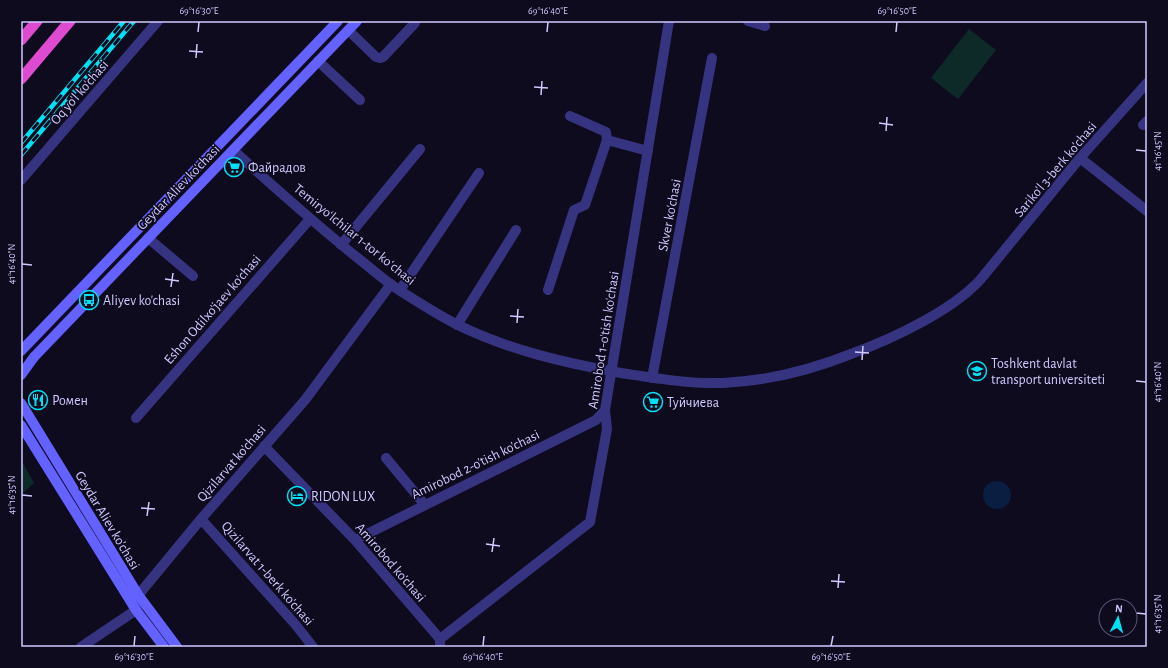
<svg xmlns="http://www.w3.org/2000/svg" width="1168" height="668" font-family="'Alegreya Sans',sans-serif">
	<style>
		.green { fill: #0e2a28 }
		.water { fill: #091e41 }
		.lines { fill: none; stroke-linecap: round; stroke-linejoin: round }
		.minor { stroke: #363481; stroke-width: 10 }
		.tertiary { stroke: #363481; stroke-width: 10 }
		.secondary { stroke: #6361ff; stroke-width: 10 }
		.trunk { stroke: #de4bd0; stroke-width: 11 }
		.rail-casing { stroke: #00e0f5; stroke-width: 4.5 }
		.rail { stroke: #0f0b1f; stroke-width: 3; stroke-dasharray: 9; stroke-linecap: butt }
		.ticks { fill: none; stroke: #cfcaff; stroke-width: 1.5 }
		.labels { text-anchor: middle; stroke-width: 3.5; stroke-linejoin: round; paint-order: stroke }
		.street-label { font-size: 14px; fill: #cfcaff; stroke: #0f0b1f }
		.poi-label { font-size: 14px; fill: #cfcaff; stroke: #0f0b1f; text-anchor: start }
		.neatline { fill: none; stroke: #cfcaff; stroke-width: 1.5 }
		.ticks-label { font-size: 10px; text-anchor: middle; fill: #cfcaff }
	</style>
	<rect width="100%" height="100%" fill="#0f0b1f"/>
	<!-- green -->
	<path class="green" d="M969,29L996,50L958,99L931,78Z
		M21,460L34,483L21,495Z"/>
	<!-- water -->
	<path class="water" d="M983 495a14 14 0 1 1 28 0a14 14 0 1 1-28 0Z"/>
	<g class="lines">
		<!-- minor -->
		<path class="minor" d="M748,21L765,26
			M348,30L376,57L380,58L383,57L415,23
			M318,61L360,100
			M570,116L606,132L607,140
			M1143,125L1147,121
			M1080,158L1147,211
			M148,238L193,276
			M341,245L420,149
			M985,274L1080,158L1147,83
			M400,290L479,173
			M548,290L574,210L585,205L607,140L648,151
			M457,325L516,230
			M652,378L712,58
			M136,418L310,219
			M264,446L355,540L440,639V647
			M386,458L425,505
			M201,519L295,624L313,647
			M355,540L596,420L605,410
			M440,639L590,522L607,429L605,410L669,21
			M81,647L136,610L140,593L201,519L305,400L391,284"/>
		<!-- tertiary -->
		<path class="tertiary" d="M233,150C274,187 315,224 359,259C372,269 385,281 399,290C418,302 438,315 458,325C509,350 565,363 621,373C654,378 688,384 723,383C766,381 811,370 851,354C892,339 959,308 985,274
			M21,180L158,21"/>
		<!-- secondary -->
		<path class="secondary" d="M21,351L338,21
			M21,375L34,357L357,21
			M21,403L139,596L177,647
			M21,425L136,610L164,647"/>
		<!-- trunk -->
		<path class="trunk" d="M21,40L37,21
			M21,79L70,21"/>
		<!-- rail casing -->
		<g class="rail-casing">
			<path id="rail" d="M21,143L124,21
				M21,155L134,21"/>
		</g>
		<!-- rail -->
		<use href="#rail" class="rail"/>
	</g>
	<!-- ticks -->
	<path class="ticks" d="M198,32L199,22M547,32L548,22M896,32L897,22M189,51L203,52M196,58L197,44M534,87L548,88M541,95L542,81M879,123L893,125M886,131L887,117M1136,150L1146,151M22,264L32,265M165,279L179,281M171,287L173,273M510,316L524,317M517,323L518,309M855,352L869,353M862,360L863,346M1136,381L1146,382M22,495L32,496M141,508L155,509M147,516L149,502M486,544L500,546M492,552L494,538M831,581L845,582M838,588L839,574M1136,613L1146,614M134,646L135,636M483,646L484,636M831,646L833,636"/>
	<!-- icons -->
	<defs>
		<g id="supermarket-ring" transform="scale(1)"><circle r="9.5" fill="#0f0b1f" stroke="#00e0f5" stroke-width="1.5"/><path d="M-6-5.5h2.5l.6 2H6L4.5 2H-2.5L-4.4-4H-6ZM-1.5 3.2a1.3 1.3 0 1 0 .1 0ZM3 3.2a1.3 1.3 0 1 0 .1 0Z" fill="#00e0f5"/></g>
		<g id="bus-ring" transform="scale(1)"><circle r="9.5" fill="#0f0b1f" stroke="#00e0f5" stroke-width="1.5"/><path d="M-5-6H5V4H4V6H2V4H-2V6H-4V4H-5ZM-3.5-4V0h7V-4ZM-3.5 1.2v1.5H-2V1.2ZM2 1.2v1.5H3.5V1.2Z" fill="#00e0f5"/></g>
		<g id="university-ring" transform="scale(1)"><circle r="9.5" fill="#0f0b1f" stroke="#00e0f5" stroke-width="1.5"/><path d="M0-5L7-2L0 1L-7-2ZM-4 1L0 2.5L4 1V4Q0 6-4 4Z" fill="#00e0f5"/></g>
		<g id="restaurant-ring" transform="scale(1)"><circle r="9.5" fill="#0f0b1f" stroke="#00e0f5" stroke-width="1.5"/><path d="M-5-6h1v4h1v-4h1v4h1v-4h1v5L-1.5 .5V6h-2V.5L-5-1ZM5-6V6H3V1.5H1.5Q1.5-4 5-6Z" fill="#00e0f5"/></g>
		<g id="hotel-ring" transform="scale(1)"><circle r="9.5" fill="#0f0b1f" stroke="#00e0f5" stroke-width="1.5"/><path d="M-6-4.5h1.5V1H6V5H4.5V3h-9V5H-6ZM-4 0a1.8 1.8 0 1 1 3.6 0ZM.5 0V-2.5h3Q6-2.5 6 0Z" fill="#00e0f5"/></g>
	</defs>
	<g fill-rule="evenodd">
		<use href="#supermarket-ring" x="234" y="167"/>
		<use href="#bus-ring" x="89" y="300"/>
		<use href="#university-ring" x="977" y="371"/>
		<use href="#restaurant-ring" x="38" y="400"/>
		<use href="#supermarket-ring" x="653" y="402"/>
		<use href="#hotel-ring" x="297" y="496"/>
	</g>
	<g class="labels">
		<!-- street labels -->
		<g class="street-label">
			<text transform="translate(79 92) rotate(-49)" y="5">Oq yo'l ko'chasi</text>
			<text transform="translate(1055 169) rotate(-50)" y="5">Sariko'l 3-berk ko'chasi</text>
			<text transform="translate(178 187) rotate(-46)" y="5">Geydar Aliev ko'chasi</text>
			<text transform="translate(669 215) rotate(-79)" y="5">Skver ko'chasi</text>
			<text transform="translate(355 234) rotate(39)" y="5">Temiryo‘lchilar 1-tor koʻchasi</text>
			<text transform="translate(212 309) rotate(-49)" y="5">Eshon Odilxo'jaev ko'chasi</text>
			<text transform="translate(603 340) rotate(-81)" y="5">Amirobod 1-o'tish ko'chasi</text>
			<text transform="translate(231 463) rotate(-49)" y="5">Qizilarvat ko'chasi</text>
			<text transform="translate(475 464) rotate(-26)" y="5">Amirobod 2-o'tish ko'chasi</text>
			<text transform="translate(108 520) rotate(59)" y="5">Geydar Aliev ko'chasi</text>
			<text transform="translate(391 562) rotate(49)" y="5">Amirobod ko'chasi</text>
			<text transform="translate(268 573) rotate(49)" y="5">Qizilarvat 1-berk ko'chasi</text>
		</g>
		<!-- poi labels -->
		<g class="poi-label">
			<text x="248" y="172">Файрадов</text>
			<text x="103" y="305">Aliyev ko'chasi</text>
			<text x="991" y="368">Toshkent davlat<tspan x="991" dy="16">transport universiteti</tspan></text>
			<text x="52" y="405">Ромен</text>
			<text x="667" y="407">Туйчиева</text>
			<text x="311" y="501">RIDON LUX</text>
		</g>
	</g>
	<!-- border -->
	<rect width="1168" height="668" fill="none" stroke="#0f0b1f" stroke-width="44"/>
	<!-- north arrow -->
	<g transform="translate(1118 618) rotate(6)"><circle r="19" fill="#0f0b1f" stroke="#5c5779"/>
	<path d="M0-3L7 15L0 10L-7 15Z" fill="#00e0f5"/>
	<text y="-6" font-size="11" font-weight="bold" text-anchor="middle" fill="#cfcaff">N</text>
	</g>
	<rect x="22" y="22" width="1124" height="624" class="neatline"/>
	<g class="ticks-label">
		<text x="199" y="14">69°16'30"E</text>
		<text x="548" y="14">69°16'40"E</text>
		<text x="897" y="14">69°16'50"E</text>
		<text transform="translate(1157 151) rotate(-90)" y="4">41°16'45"N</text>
		<text transform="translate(11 264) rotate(-90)" y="4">41°16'40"N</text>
		<text transform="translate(1157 382) rotate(-90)" y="4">41°16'40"N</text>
		<text transform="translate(11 495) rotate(-90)" y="4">41°16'35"N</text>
		<text transform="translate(1157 614) rotate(-90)" y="4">41°16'35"N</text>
		<text x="134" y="660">69°16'30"E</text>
		<text x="483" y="660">69°16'40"E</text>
		<text x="831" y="660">69°16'50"E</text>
	</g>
</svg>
